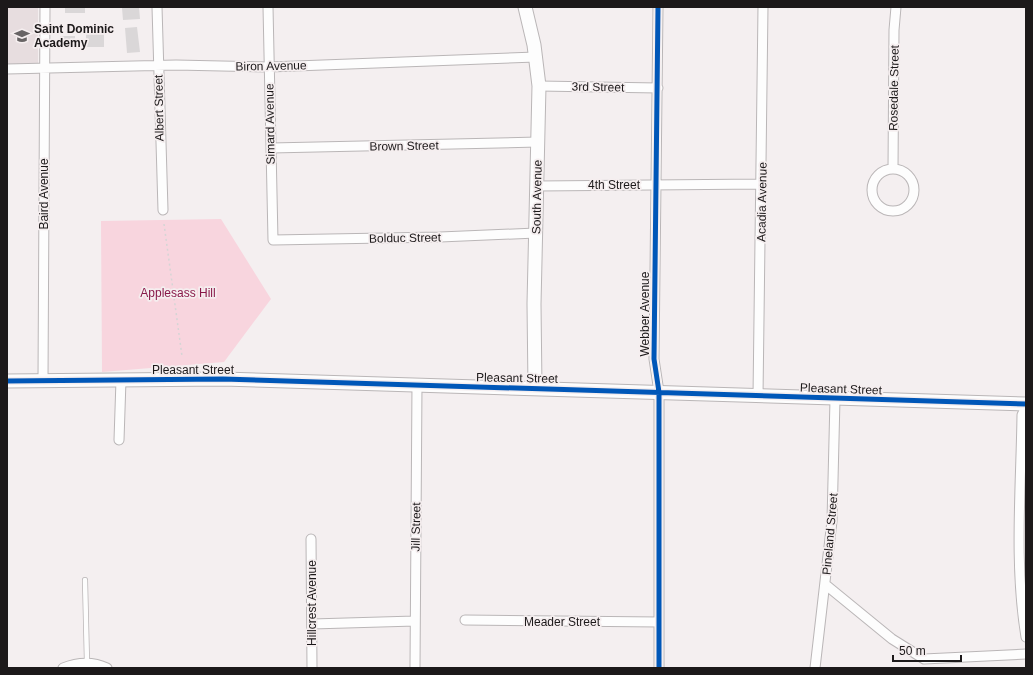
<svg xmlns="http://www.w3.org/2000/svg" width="1033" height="675" font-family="Helvetica,sans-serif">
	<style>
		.built { fill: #e7dddf }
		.green { fill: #f8d5de }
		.building { fill: #dad7d8 }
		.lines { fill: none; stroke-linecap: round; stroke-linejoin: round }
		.lane-casing { stroke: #bab6b7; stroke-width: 6 }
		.street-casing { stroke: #bab6b7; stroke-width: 11 }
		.secondary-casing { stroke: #bab6b7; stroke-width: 15 }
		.path { stroke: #d5d5d5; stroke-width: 1.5; stroke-dasharray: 2 3; stroke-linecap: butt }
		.lane { stroke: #fdfdfd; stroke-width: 4.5 }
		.street { stroke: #fdfdfd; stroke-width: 9 }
		.secondary { stroke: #fdfdfd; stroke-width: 13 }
		.cycleway-casing { stroke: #f5eeef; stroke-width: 8 }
		.cycleway { stroke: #0057b8; stroke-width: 5 }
		.labels { text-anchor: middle; stroke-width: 3.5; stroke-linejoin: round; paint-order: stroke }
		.poi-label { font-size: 12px; font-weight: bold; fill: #1c191a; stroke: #f5eeef; text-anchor: start }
		.street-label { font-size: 12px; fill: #1c191a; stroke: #f5eeef }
		.park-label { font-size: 12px; fill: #891949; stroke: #f5eeef }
	</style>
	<rect width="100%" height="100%" fill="#f4eff0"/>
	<!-- built -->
	<path class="built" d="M7,7H38V64H7Z"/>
	<!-- green -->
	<path class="green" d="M221,219L271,299L224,362L102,372L101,221Z"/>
	<!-- building -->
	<path class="building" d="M65,7H85V13H65Z
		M139,7L140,19L123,20L122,8Z
		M67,25H77L78,30H67Z
		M137,27L140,52L127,53L125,28Z
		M104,33V47H86V34Z
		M60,36H75V48H60Z"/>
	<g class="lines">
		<!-- lane casing -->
		<g class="lane-casing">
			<path id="lane" d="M85,580L87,663"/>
		</g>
		<!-- street casing -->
		<g class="street-casing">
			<path id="street" d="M157,7L163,210
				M268,7L273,240L440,237L536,233
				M658,7L654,359L659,392V668
				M7,69L176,65L269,67L536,57
				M539,86L658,88
				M271,148L538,142
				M872 190a21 21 0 1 1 42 0a21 21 0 1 1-42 0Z
				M893,169L894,30L896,7
				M538,186L762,184
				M43,381L45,7
				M758,396L763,7
				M1026,407L1022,415C1021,488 1014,564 1026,637
				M119,440L121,380
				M311,539L312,668
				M826,585L892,639L924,659L1026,654
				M465,620L659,622
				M312,624L415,621
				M63,668C78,662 92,661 107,668
				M415,668L417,385
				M815,668L832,521L835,399"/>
		</g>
		<!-- secondary casing -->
		<g class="secondary-casing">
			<path id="secondary" d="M525,7L534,45L539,86L534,304L535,388
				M7,381L223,379L1026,404"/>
		</g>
		<!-- path -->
		<path class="path" d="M164,224L182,356"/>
		<!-- lane -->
		<use href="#lane" class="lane"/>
		<!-- street -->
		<use href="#street" class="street"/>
		<!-- secondary -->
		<use href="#secondary" class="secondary"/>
		<!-- cycleway casing -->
		<g class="cycleway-casing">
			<path id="cycleway" d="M658,7L654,359L659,392V668
				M7,381L223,379L1026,404"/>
		</g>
		<!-- cycleway -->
		<use href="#cycleway" class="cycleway"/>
	</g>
	<!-- icons -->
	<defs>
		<g id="school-bare" transform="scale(1.2)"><path d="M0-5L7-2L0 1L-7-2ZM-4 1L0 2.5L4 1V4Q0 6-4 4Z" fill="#686465" stroke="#f5eeef" stroke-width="2.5" paint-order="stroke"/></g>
	</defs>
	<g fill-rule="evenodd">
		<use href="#school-bare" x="22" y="36"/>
	</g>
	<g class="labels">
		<!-- poi labels -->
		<g class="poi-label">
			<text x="34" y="33">Saint Dominic<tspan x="34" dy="14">Academy</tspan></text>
		</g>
		<!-- street labels -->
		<g class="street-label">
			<text transform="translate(271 66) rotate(-1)" y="4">Biron Avenue</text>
			<text transform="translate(598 87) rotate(1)" y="4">3rd Street</text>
			<text transform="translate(894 88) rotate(-89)" y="4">Rosedale Street</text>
			<text transform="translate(159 108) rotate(-91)" y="4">Albert Street</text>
			<text transform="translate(270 124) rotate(-91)" y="4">Simard Avenue</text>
			<text transform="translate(404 146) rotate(-1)" y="4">Brown Street</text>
			<text x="614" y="189">4th Street</text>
			<text transform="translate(44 194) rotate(-90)" y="4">Baird Avenue</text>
			<text transform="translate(537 197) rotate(-89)" y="4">South Avenue</text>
			<text transform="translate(762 202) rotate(-89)" y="4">Acadia Avenue</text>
			<text transform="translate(405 238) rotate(-1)" y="4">Bolduc Street</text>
			<text transform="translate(645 314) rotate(-90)" y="4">Webber Avenue</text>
			<text x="193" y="374">Pleasant Street</text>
			<text transform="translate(517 378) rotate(1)" y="4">Pleasant Street</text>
			<text transform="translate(841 389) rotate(2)" y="4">Pleasant Street</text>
			<text transform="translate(416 527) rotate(-89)" y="4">Jill Street</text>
			<text transform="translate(830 534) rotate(-85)" y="4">Pineland Street</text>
			<text transform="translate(312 603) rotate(-90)" y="4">Hillcrest Avenue</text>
			<text x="562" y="626">Meader Street</text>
		</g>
		<!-- park labels -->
		<g class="park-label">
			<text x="178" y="297">Applesass Hill</text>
		</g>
	</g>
	<!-- border -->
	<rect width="1033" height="675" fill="none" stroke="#1c191a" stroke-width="16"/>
	<!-- scale -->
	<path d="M893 655v6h68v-6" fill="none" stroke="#1c191a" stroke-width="2"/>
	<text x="899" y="655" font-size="12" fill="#1c191a" stroke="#f5eeef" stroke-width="3" paint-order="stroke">50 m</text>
</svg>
